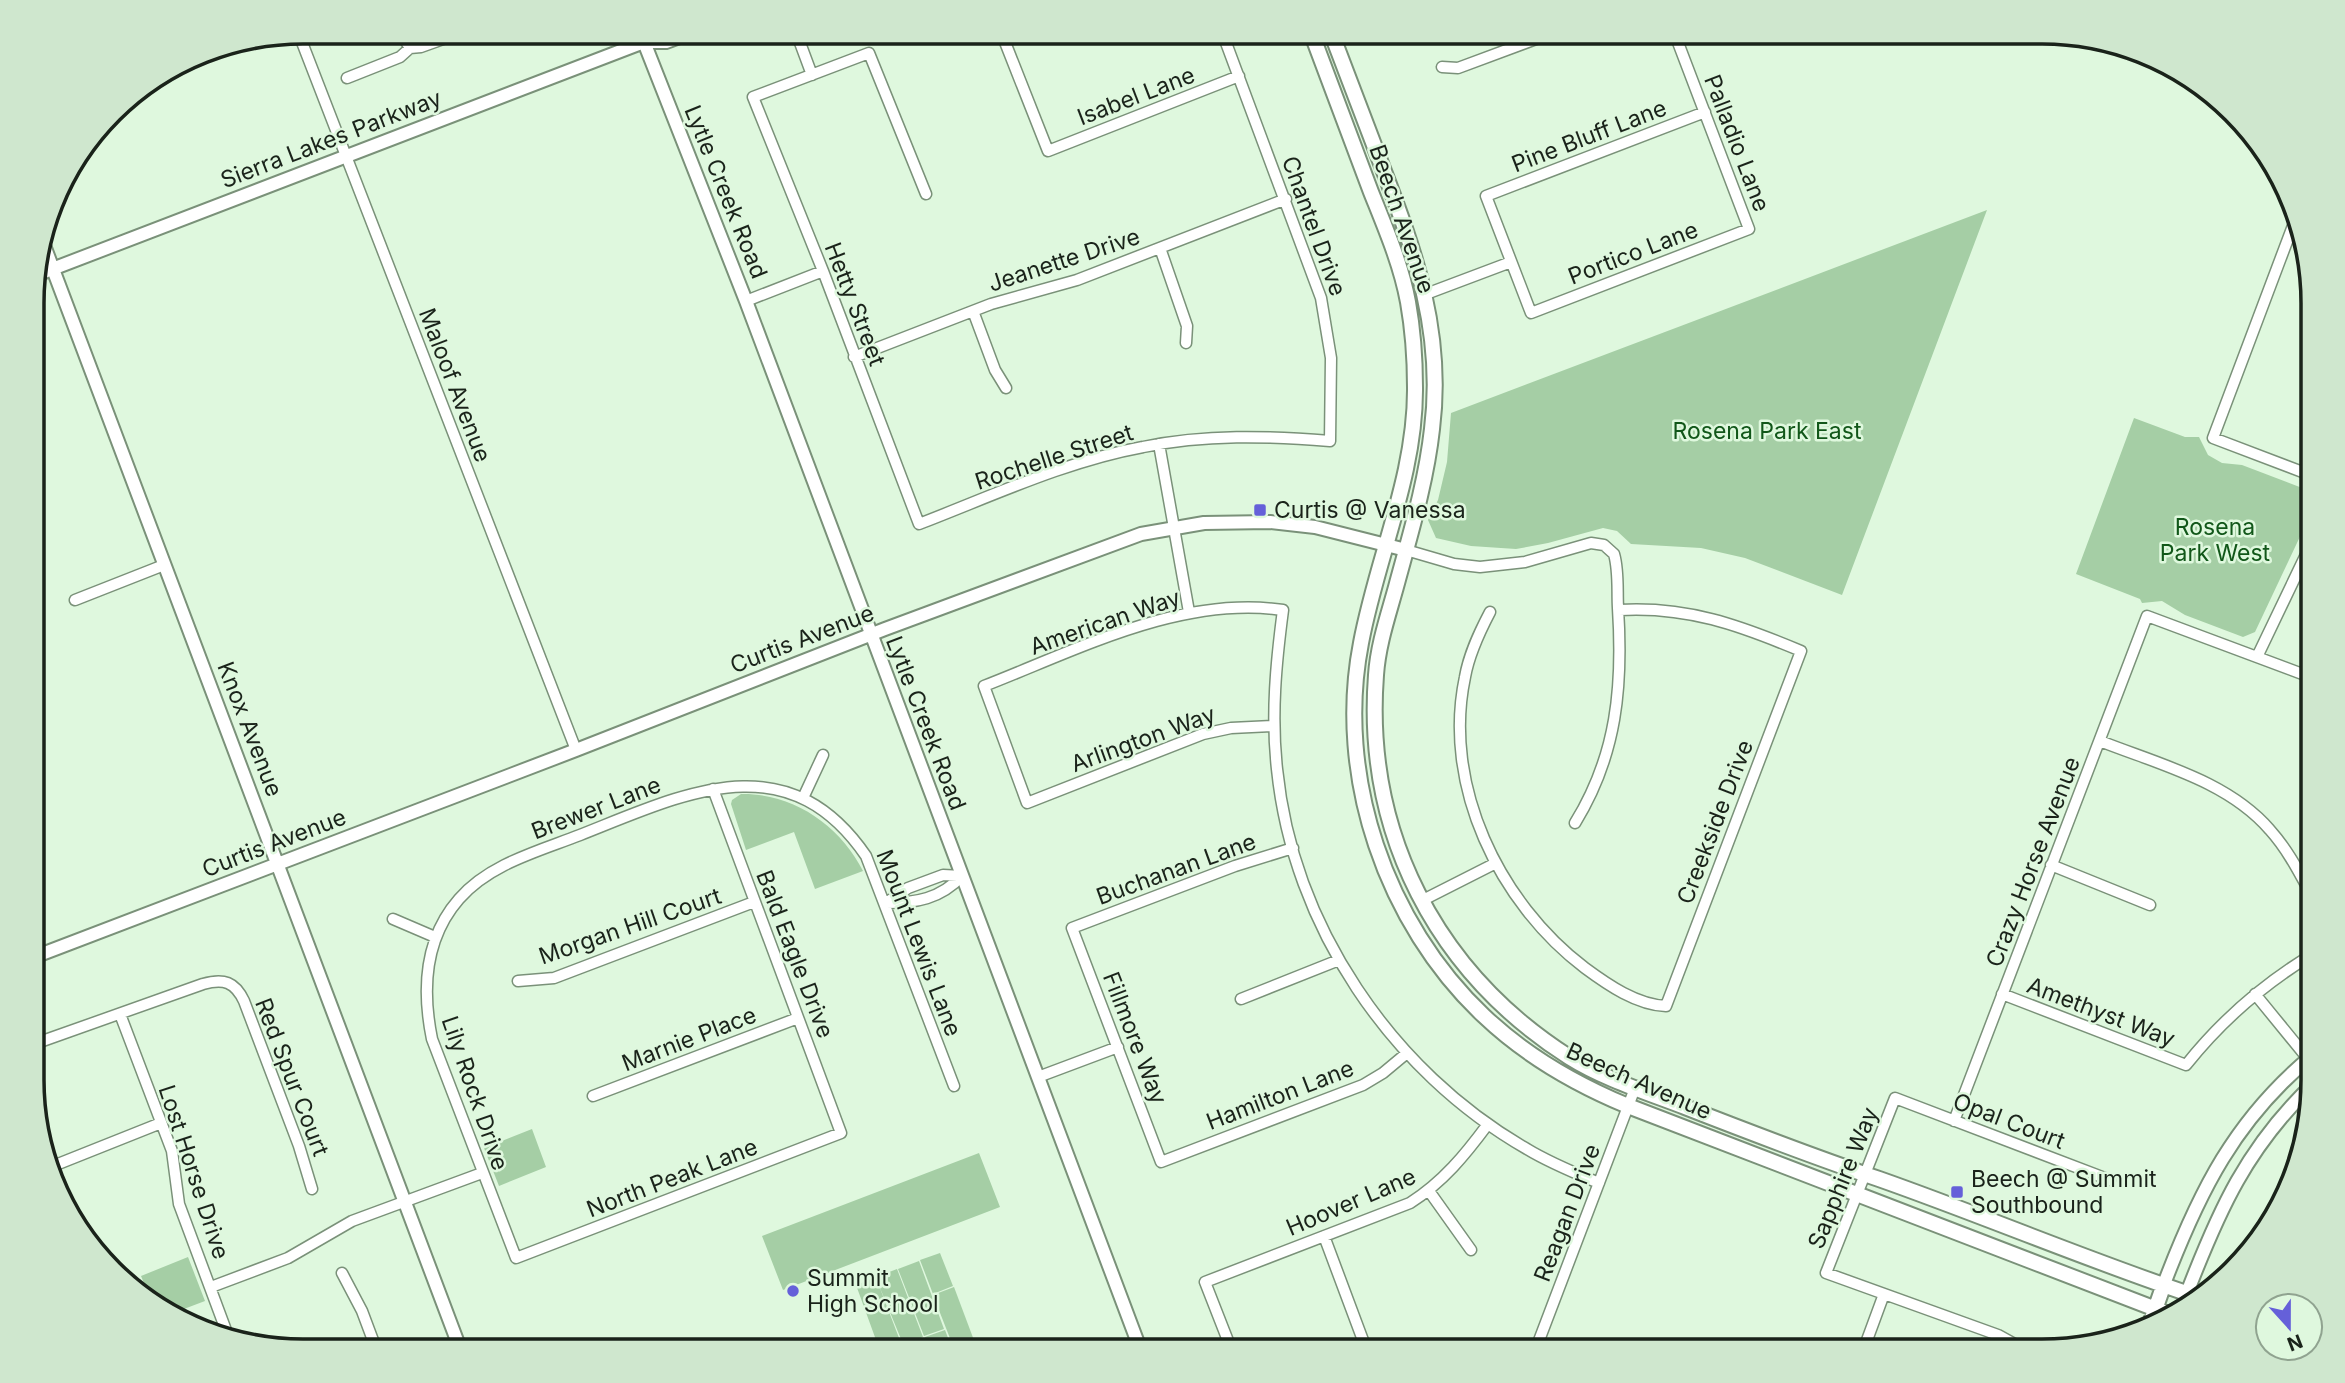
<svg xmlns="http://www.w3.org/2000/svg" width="2345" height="1383" font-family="Inter,sans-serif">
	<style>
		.green { fill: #a5cea5 }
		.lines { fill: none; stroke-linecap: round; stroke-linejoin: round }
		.minor-casing { stroke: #7a9179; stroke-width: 13 }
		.tertiary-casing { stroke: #7a9179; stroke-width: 16 }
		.secondary-casing { stroke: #7a9179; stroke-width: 18 }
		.minor { stroke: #fff; stroke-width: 10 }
		.tertiary { stroke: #fff; stroke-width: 12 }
		.secondary { stroke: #fff; stroke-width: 14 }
		.poi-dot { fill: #6560d9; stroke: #dff8de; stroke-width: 2.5 }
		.labels { text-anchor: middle; stroke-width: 5; stroke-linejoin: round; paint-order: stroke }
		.street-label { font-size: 23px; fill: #1a231a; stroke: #dff8de }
		.park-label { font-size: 23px; fill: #115719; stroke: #dff8de }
		.poi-label { font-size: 23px; fill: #1a231a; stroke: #dff8de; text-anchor: start }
		.rim { fill: none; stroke: #1a231a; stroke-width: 3.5 }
	</style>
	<rect width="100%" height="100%" fill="#dff8de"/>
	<!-- green -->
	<path class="green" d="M1987,210L1842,595L1745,558L1701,548L1631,544L1617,531L1603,528L1548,543L1516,549L1471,546L1436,538L1428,520L1438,500L1447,462L1451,413Z
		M2134,418L2185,437H2199L2208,455L2222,463L2242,465L2310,491L2313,498V509L2255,632L2243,637L2185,615L2162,601L2142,603L2140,599L2076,574Z
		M741,794C793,793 840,825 863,871L815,889L794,832L746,850L731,804L732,800Z
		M532,1129L546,1167L499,1186L484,1148Z
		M979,1153L1000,1207L783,1290L762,1236Z
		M940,1253L953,1286L933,1294L920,1260Z
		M188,1257L205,1301L168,1315L151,1300L141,1276Z
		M919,1261L944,1329L924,1336L898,1269Z
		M897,1269L923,1337L903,1344L878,1283L904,1351H880L856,1285Z
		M954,1287L978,1351H955L933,1295Z
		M945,1330L953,1351H930L925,1337Z"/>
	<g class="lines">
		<!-- minor casing -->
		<g class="minor-casing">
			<path id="minor" d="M298,32L576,750
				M400,32L410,48L421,47L463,32
				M641,32L644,42
				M796,32L812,75
				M1001,32L1048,151L1239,76
				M1674,32L1749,229L1531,313L1486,196L1705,112
				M1442,67L1458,68L1555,32
				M347,78L400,57L410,48
				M926,194L869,53L753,97L823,271L919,524C992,496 1066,461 1143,447C1206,434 1267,436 1330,441L1331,358L1321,298L1222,32
				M2294,223L2213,438L2313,476
				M1160,248L1187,326L1186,343
				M1426,294L1511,262
				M746,301L823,271
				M973,311L995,370L1006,388
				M854,357L991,304L1077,280L1286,199
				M1159,444L1189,612
				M1406,550L1454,564L1480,567L1525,562L1591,543L1604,545L1614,554C1619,571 1617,591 1618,608C1623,686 1617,755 1575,823
				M75,600L164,565
				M1490,612C1479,633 1469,654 1465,677C1442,785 1499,903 1585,968C1608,985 1637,1005 1666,1006L1801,651C1739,625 1687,606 1619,610
				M2257,657L2313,540
				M1274,726L1231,728L1203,734L1027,803L984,686C1077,650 1181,595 1283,610C1276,663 1271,715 1277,769C1293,926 1391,1071 1527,1149C1550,1163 1575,1173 1599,1183
				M2100,741C2158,764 2228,781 2270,830C2288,850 2300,874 2313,898
				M713,789L841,1133L516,1258L432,1039C422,990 424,939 459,899C489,864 539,851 580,835C684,794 787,741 866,856L954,1086
				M803,798L823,755
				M1293,848L1235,866L1072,928L1161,1162L1363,1085L1383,1073L1407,1053
				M2051,865L2150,905
				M1421,901L1496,863
				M886,903C916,903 940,899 962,876
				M886,903L908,888L943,875L962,876
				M393,919L435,937
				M518,981L554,978L754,902
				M2002,994L2186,1065C2221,1021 2265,983 2313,954
				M2255,994L2313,1065
				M1241,999L1339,960
				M120,1014L172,1151L179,1204L230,1341
				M34,1044L203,984C224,978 235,982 244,1001L299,1146L312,1189
				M1038,1077L1118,1047
				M593,1096L798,1018
				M1954,1121L2147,616L2313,678
				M53,1166L161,1123
				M1429,1191L1471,1250
				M1324,1236L1367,1351
				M342,1273L362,1311L377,1351
				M211,1287L288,1258L352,1221L482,1173
				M1232,1351L1205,1282L1410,1203C1443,1182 1465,1155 1488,1124
				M1535,1351L1635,1088
				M1863,1351L1884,1294
				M2027,1351L1998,1335L1826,1273L1895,1098L2110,1180"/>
		</g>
		<!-- tertiary casing -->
		<g class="tertiary-casing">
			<path id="tertiary" d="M644,42L746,301L1141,1351
				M42,240L461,1351
				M34,276L644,42H666L693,32
				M34,957L576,750L885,629L1141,534L1204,523L1270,522L1315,527L1406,550
				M2164,1284C2199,1192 2235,1119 2313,1055
				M2187,1293C2219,1210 2247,1147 2313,1084"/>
		</g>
		<!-- secondary casing -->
		<g class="secondary-casing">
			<path id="secondary" d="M1311,32C1331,85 1351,138 1371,192C1385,227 1401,264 1408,302C1413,330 1415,358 1415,387C1416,475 1377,557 1361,643C1335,776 1386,924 1484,1016C1526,1056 1575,1084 1628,1106L2174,1316
				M1331,32C1348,76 1365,121 1382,166C1416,254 1444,334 1432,429C1426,483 1410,535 1396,587C1388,616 1378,645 1376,675C1364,833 1436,972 1569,1057C1604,1079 1646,1092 1685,1107C1749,1132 1814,1157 1879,1179C1987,1217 2092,1262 2201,1298
				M2150,1324L2164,1284"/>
		</g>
		<!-- minor -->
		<use href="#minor" class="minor"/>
		<!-- tertiary -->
		<use href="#tertiary" class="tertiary"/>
		<!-- secondary -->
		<use href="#secondary" class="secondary"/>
	</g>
	<!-- markers -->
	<g class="poi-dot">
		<rect x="1253" y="503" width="14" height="14" rx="3.5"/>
		<rect x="1950" y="1185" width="14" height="14" rx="3.5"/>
		<circle cx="793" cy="1291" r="7"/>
	</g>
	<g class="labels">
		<!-- street labels -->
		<g class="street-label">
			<text transform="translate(1136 96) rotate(-21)" y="8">Isabel Lane</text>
			<text transform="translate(1589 136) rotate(-21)" y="8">Pine Bluff Lane</text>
			<text transform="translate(331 139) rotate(-21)" y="8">Sierra Lakes Parkway</text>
			<text transform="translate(1737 143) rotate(69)" y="8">Palladio Lane</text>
			<text transform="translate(726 192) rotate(68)" y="8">Lytle Creek Road</text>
			<text transform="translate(1402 219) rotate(71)" y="8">Beech Avenue</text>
			<text transform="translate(1314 226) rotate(70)" y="8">Chantel Drive</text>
			<text transform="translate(1633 253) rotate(-21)" y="8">Portico Lane</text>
			<text transform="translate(1064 260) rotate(-18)" y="8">Jeanette Drive</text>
			<text transform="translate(855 304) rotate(69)" y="8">Hetty Street</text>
			<text transform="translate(455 385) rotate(69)" y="8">Maloof Avenue</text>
			<text transform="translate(1054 457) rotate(-18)" y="8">Rochelle Street</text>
			<text transform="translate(1105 622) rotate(-19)" y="8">American Way</text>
			<text transform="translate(802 639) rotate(-21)" y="8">Curtis Avenue</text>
			<text transform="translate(926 723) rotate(69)" y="8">Lytle Creek Road</text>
			<text transform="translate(250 729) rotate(69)" y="8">Knox Avenue</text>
			<text transform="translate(1143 739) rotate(-20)" y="8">Arlington Way</text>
			<text transform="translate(596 808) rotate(-21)" y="8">Brewer Lane</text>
			<text transform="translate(1715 822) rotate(-69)" y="8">Creekside Drive</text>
			<text transform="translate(274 843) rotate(-21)" y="8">Curtis Avenue</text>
			<text transform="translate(2033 862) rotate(-69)" y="8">Crazy Horse Avenue</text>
			<text transform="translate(1176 869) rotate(-20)" y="8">Buchanan Lane</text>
			<text transform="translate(630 926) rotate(-19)" y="8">Morgan Hill Court</text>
			<text transform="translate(919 943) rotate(69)" y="8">Mount Lewis Lane</text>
			<text transform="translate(795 954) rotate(69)" y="8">Bald Eagle Drive</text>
			<text transform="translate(2101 1012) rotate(21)" y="8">Amethyst Way</text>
			<text transform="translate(1135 1038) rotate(69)" y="8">Fillmore Way</text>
			<text transform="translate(689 1039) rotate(-21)" y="8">Marnie Place</text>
			<text transform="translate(292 1077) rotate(69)" y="8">Red Spur Court</text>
			<text transform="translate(1639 1081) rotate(24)" y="8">Beech Avenue</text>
			<text transform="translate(475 1093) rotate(71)" y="8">Lily Rock Drive</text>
			<text transform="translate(1280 1095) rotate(-21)" y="8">Hamilton Lane</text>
			<text transform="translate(2009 1121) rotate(21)" y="8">Opal Court</text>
			<text transform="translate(194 1172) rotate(72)" y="8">Lost Horse Drive</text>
			<text transform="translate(672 1178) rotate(-21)" y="8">North Peak Lane</text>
			<text transform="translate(1843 1178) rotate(-68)" y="8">Sapphire Way</text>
			<text transform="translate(1351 1202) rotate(-23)" y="8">Hoover Lane</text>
			<text transform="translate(1567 1213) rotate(-69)" y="8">Reagan Drive</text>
		</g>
		<!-- park labels -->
		<g class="park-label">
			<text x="1767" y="439">Rosena Park East</text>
			<text x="2215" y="535">Rosena<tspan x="2215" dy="26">Park West</tspan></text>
		</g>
		<!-- poi labels -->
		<g class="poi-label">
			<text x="1274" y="518">Curtis @ Vanessa</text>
			<text x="1971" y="1187">Beech @ Summit<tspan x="1971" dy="26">Southbound</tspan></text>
			<text x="807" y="1286">Summit<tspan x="807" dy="26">High School</tspan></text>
		</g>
	</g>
	<!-- crop -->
	<path d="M0 0H2345V1383H0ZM303 44H2042A259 259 0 0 1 2301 303V1080A259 259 0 0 1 2042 1339H303A259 259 0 0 1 44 1080V303A259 259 0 0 1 303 44Z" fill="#cfe7ce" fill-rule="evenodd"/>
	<path class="rim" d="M303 44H2042A259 259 0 0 1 2301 303V1080A259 259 0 0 1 2042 1339H303A259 259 0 0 1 44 1080V303A259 259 0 0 1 303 44Z"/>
	<!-- north arrow -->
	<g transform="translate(2289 1327) rotate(159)"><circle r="33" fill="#dff8de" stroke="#90a390" stroke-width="2"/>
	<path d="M0-5L12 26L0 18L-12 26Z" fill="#6560d9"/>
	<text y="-10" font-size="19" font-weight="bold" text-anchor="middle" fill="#1a231a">N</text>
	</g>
</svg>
